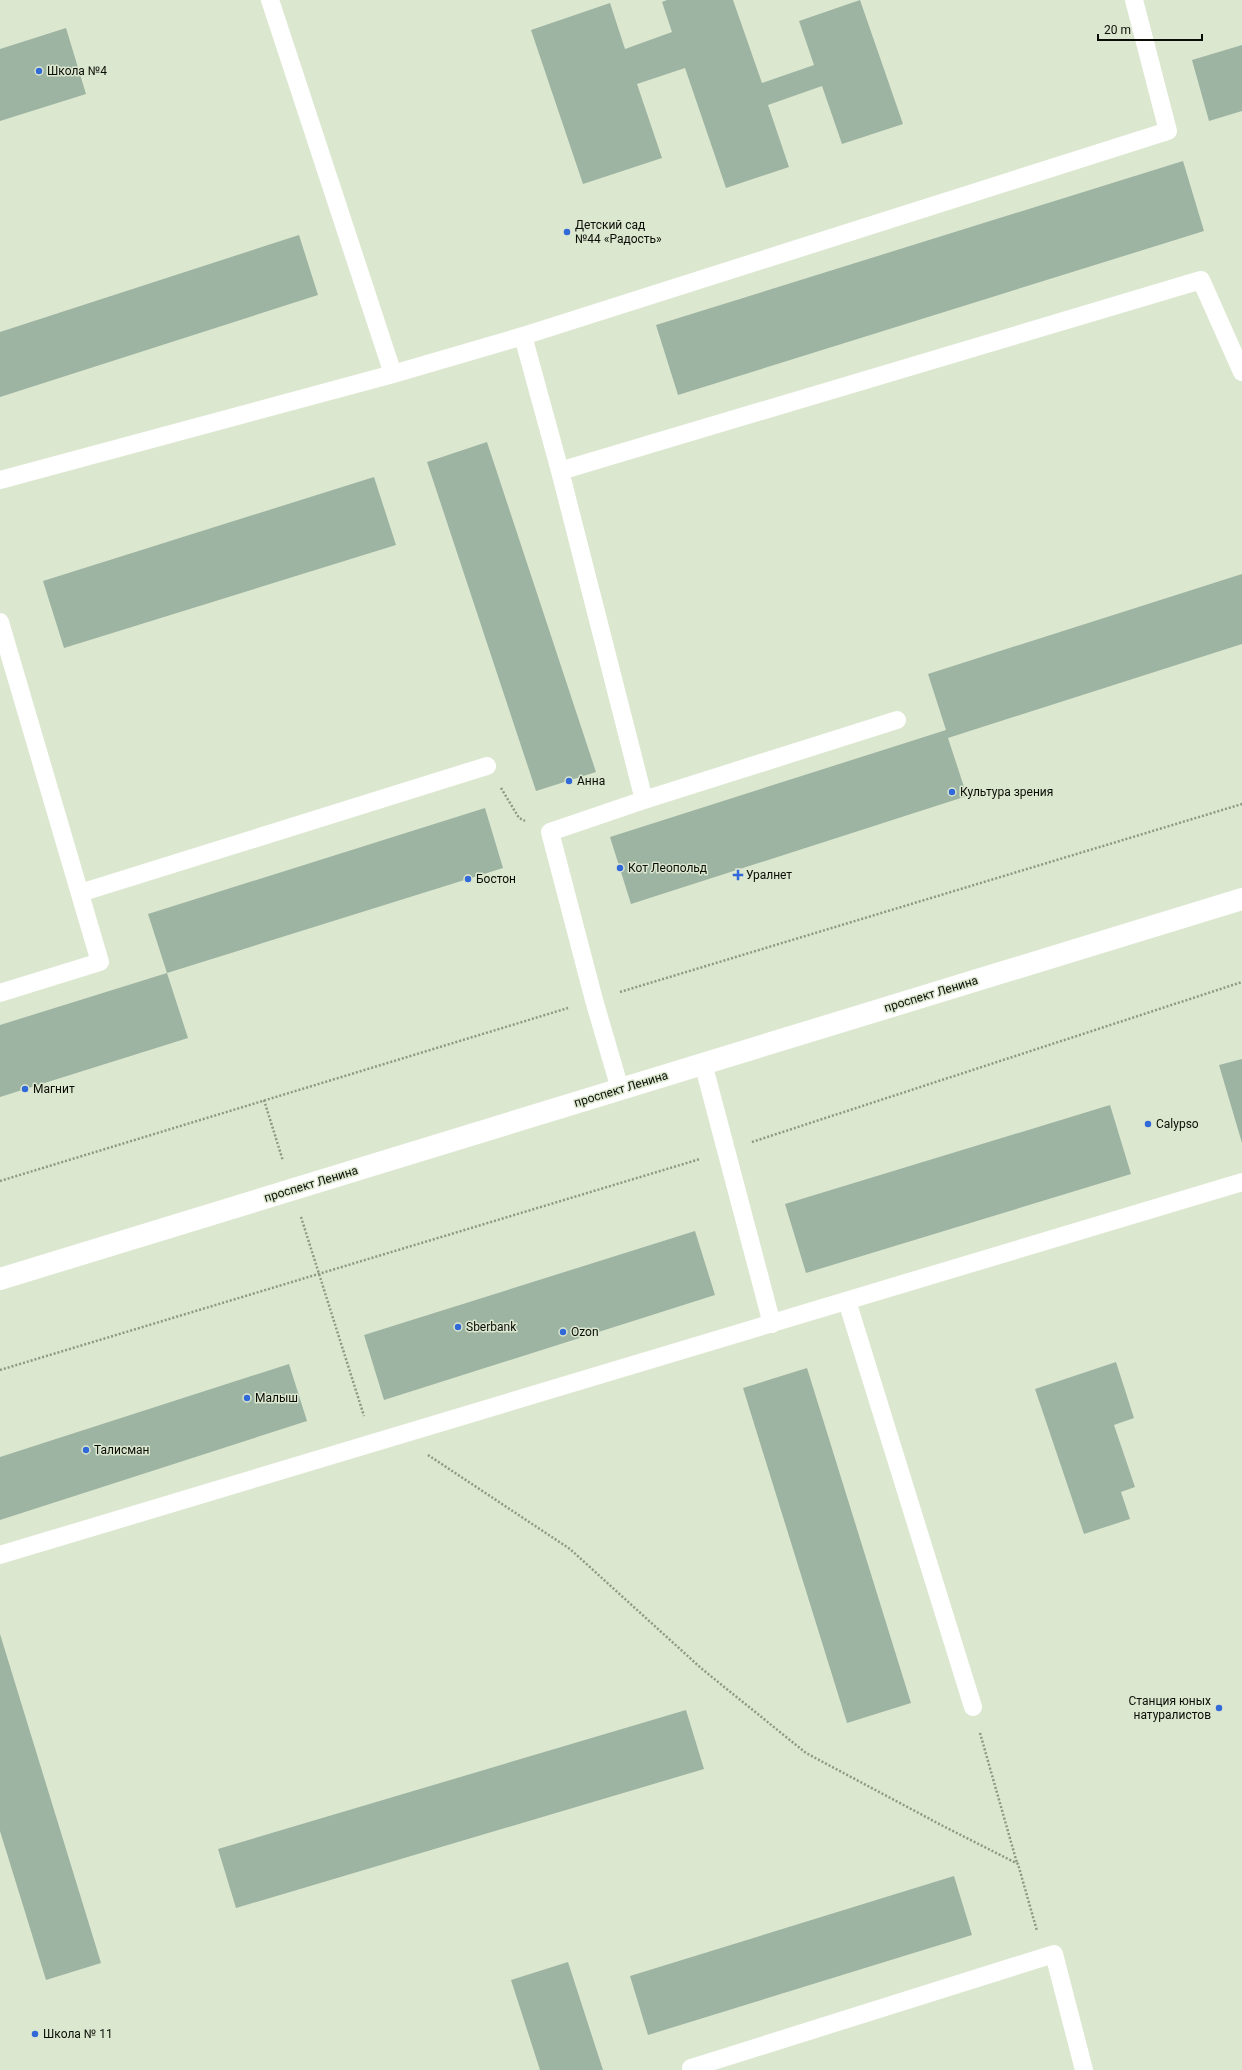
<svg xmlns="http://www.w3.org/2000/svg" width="1242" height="2070" font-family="Roboto,sans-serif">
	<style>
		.building { fill: #9db4a3 }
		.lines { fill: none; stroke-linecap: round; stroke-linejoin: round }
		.path { stroke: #8f9785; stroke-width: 2.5; stroke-dasharray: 2 2; stroke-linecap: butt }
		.lane { stroke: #fff; stroke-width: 18 }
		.secondary { stroke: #fff; stroke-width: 22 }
		.poi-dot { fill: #316ad8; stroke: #dce7cf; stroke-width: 1.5 }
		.labels { text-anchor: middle; stroke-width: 3; stroke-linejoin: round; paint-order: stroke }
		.poi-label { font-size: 12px; fill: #0a0d06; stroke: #dce7cf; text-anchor: start }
		.street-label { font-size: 12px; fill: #0a0d06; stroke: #dce7cf }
	</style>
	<rect width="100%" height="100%" fill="#dce7cf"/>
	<!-- building -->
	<path class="building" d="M667,0H733L762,83L814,65L799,21L860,0L903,124L842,144L822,86L768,105L789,167L726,188L685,68L637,84L662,158L583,184L531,30L610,3L625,49L672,32L662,2Z
		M66,28L86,94L0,121V49Z
		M1242,45V111L1209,121L1192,60Z
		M1183,161L1204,231L678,395L656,325Z
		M299,235L318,295L0,397V332Z
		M487,442L596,772L536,791L427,462Z
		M374,477L396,545L64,648L43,581Z
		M1242,574V644L948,738L967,796L631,904L610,837L946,730L928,674Z
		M485,808L503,868L167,973L188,1038L0,1097V1025L167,973L148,914Z
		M1242,1059V1143L1219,1065Z
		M1110,1105L1131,1174L806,1273L785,1204Z
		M695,1231L715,1295L384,1400L364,1335Z
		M1116,1362L1134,1418L1114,1425L1135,1487L1121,1492L1130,1519L1084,1534L1035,1389Z
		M289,1364L307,1421L0,1520V1457Z
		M807,1368L911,1703L847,1723L743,1388Z
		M0,1634L101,1963L46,1980L0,1831Z
		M686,1710L704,1769L236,1908L218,1849Z
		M954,1876L972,1935L648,2035L630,1976Z
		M568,1962L603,2070H540L511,1980Z"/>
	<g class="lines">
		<!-- path -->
		<path class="path" d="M501,788L519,818L525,821
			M620,992L1242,804
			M264,1100L283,1161
			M752,1142L1242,982
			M0,1181L568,1008
			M301,1217L364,1416
			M0,1370L700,1159
			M428,1455L570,1549L702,1669L806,1753L943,1826L1018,1864L1037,1931
			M980,1733L1017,1863"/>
		<!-- lane -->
		<path class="lane" d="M270,0L393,374
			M523,336L560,471L644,800
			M560,471L1201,280L1242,372
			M0,480L393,374L523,336L1168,131L1134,0
			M0,622L100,962L0,993
			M80,893L487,766
			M703,1063L772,1324
			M620,1089L594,1000L550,832L644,800L897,720
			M847,1301L973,1707
			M0,1555L1242,1182
			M692,2070L691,2068L1054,1954L1084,2070"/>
		<!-- secondary -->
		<path class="secondary" d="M0,1279L1242,899"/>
	</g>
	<!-- markers -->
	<g class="poi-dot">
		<circle cx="39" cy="71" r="4"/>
		<circle cx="567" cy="232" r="4"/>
		<circle cx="569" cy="781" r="4"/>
		<circle cx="952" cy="792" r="4"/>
		<circle cx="620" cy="868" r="4"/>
		<path d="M736 869h4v4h4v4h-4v4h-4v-4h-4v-4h4z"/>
		<circle cx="468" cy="879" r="4"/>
		<circle cx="25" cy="1089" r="4"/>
		<circle cx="1148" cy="1124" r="4"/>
		<circle cx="458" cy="1327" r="4"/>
		<circle cx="563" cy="1332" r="4"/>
		<circle cx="247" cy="1398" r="4"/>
		<circle cx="86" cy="1450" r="4"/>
		<circle cx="1219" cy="1708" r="4"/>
		<circle cx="35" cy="2034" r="4"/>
	</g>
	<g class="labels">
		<!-- poi labels -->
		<g class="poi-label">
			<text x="47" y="75">Школа №4</text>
			<text x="575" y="229">Детский сад<tspan x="575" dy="14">№44 «Радость»</tspan></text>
			<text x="577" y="785">Анна</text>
			<text x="960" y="796">Культура зрения</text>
			<text x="628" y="872">Кот Леопольд</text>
			<text x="746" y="879">Уралнет</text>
			<text x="476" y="883">Бостон</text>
			<text x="33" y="1093">Магнит</text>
			<text x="1156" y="1128">Calypso</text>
			<text x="466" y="1331">Sberbank</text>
			<text x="571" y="1336">Ozon</text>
			<text x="255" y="1402">Малыш</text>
			<text x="94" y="1454">Талисман</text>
			<text x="1211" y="1705" text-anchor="end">Станция юных<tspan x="1211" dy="14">натуралистов</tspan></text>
			<text x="43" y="2038">Школа № 11</text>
		</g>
		<!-- street labels -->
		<g class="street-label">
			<text transform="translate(931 994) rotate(-17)" y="4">проспект Ленина</text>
			<text transform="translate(621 1089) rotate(-17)" y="4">проспект Ленина</text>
			<text transform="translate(311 1184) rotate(-17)" y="4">проспект Ленина</text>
		</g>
	</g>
	<!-- scale -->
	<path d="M1098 34v6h104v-6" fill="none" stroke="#0a0d06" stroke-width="2"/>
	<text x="1104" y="34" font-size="12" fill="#0a0d06" stroke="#dce7cf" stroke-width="3" paint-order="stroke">20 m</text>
</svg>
